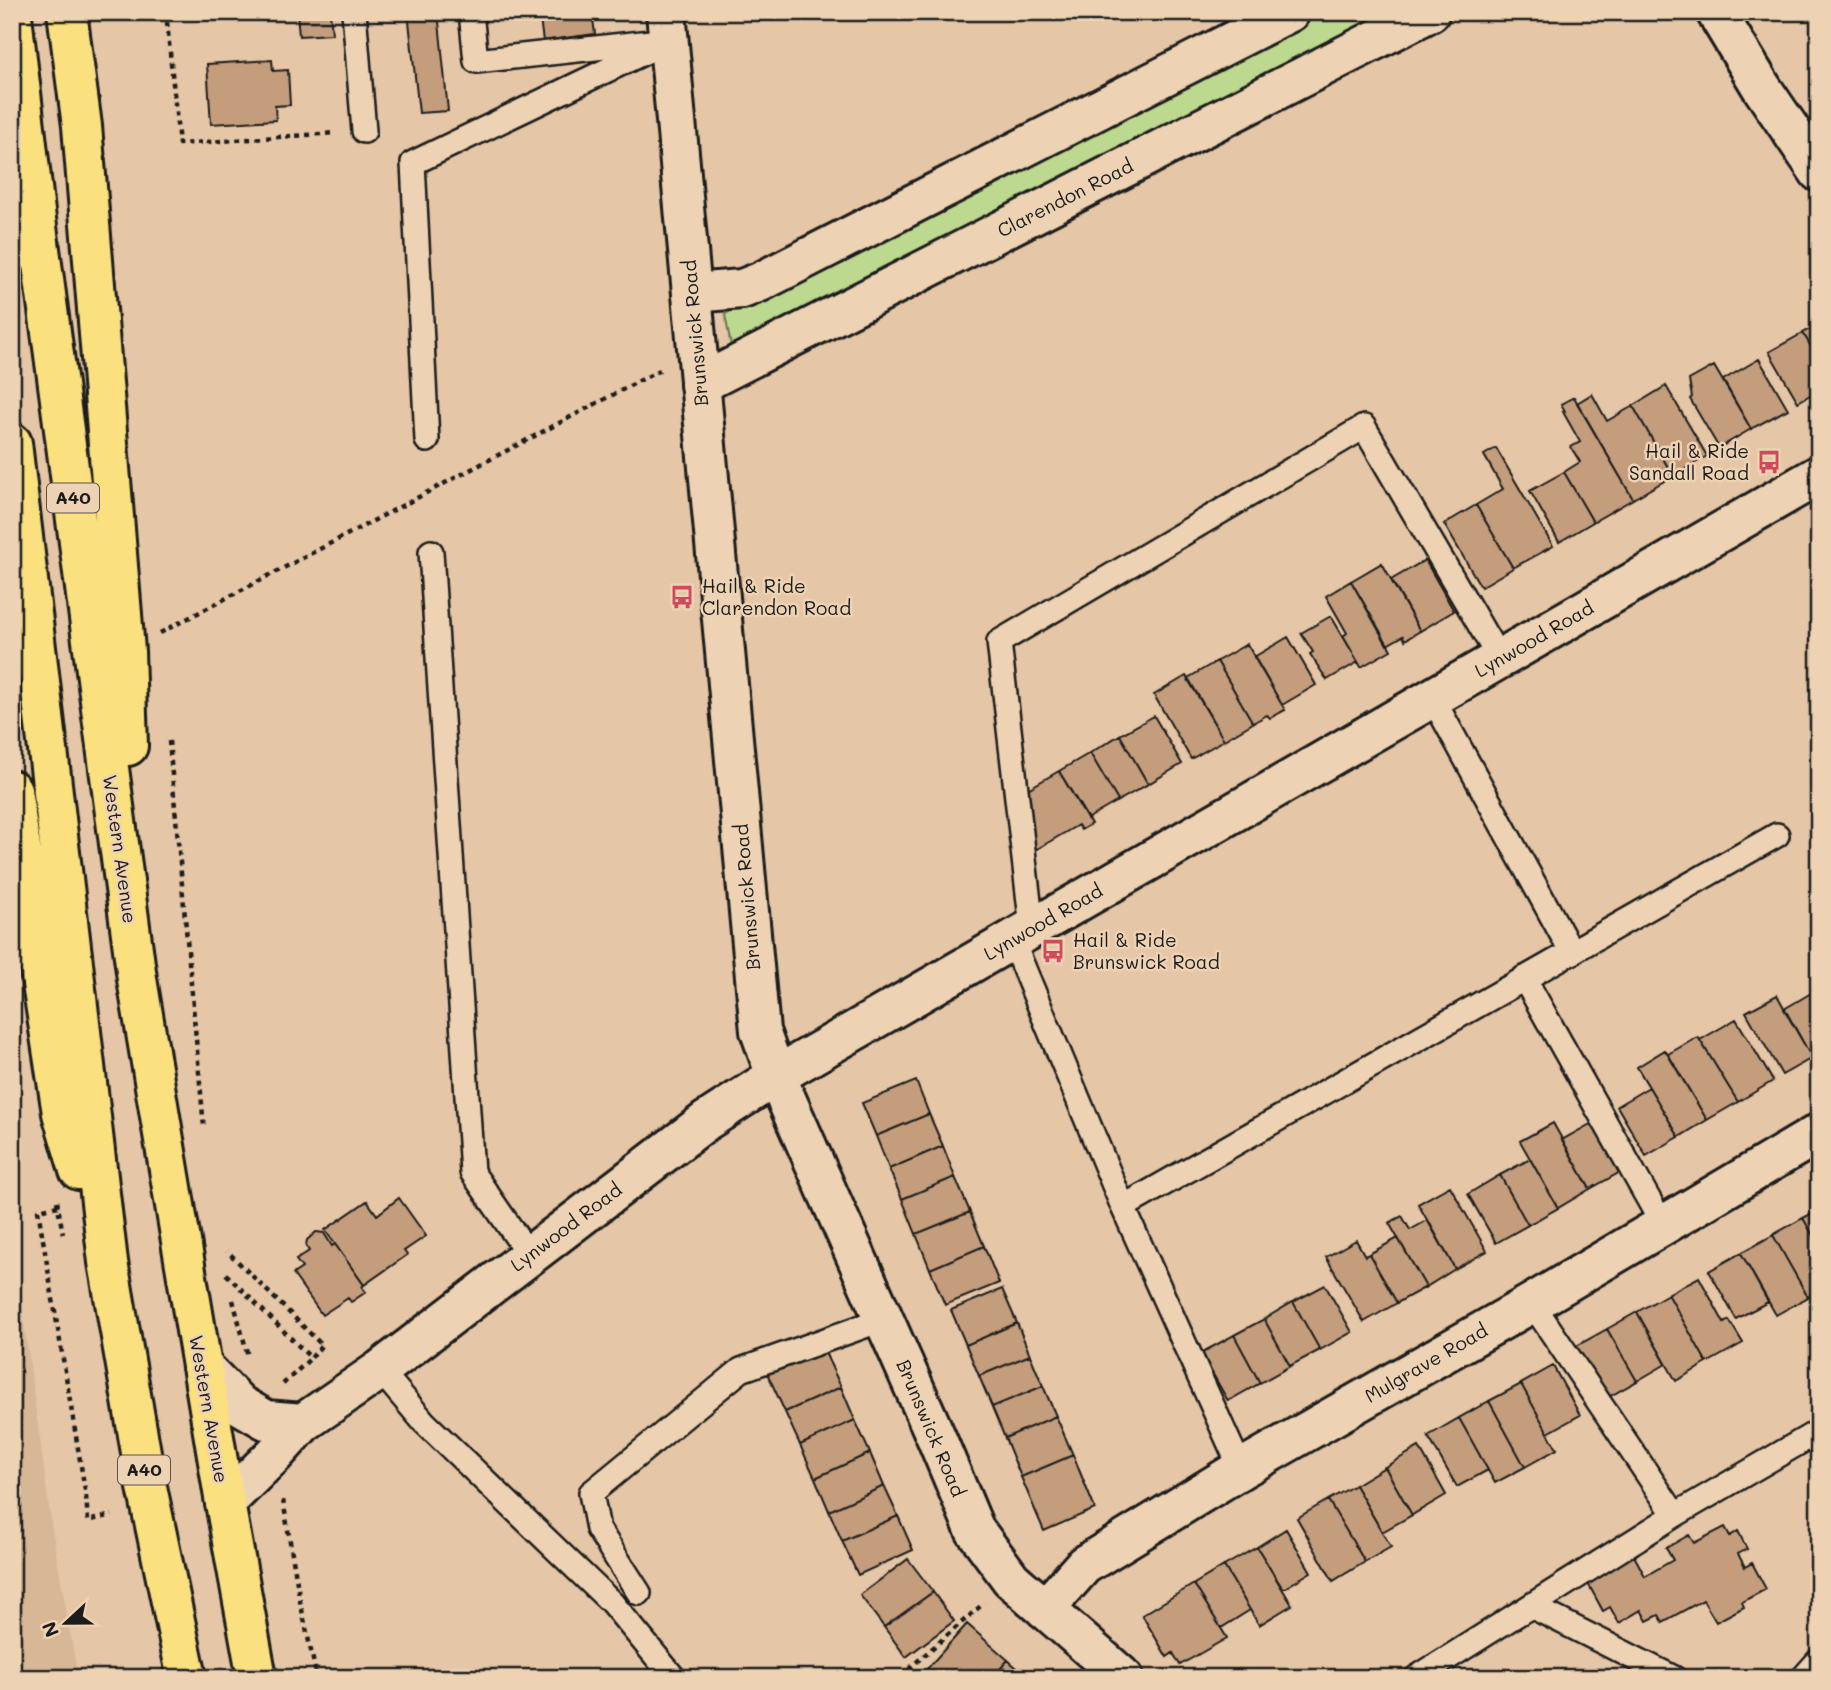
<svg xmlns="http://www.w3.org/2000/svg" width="1831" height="1690" font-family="Mali,sans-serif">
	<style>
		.built { fill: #d7b796 }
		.green { fill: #bdd88f; stroke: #6c7a56; stroke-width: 2 }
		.building { fill: #c39d7c; stroke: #1c1c1c; stroke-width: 2 }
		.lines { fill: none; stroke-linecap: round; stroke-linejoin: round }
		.lane-casing { stroke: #1c1c1c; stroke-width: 28 }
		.street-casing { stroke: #1c1c1c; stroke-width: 44 }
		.secondary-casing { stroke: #1c1c1c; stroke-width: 44 }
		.highway-casing { stroke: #1c1c1c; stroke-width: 44 }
		.path { stroke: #1c1c1c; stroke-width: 4.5; stroke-dasharray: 5 5; stroke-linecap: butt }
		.lane { stroke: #edd3b4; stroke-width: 23 }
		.street { stroke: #edd3b4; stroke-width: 38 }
		.secondary { stroke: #edd3b4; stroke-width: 38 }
		.highway { stroke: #fbe080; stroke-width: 38 }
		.rail-casing { stroke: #1c1c1c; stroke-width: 8 }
		.rail { stroke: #edd3b4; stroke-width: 5; stroke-dasharray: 16; stroke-linecap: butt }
		.labels { text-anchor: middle; stroke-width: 5; stroke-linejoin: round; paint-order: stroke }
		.shield { fill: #edd3b4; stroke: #5b534a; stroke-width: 2 }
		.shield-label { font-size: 18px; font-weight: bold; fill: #1c1c1c }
		.street-label { font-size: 19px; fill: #1c1c1c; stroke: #edd3b4 }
		.poi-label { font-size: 19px; fill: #1c1c1c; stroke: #edd3b4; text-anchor: start }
	</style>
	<rect width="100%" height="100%" fill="#e5c6a6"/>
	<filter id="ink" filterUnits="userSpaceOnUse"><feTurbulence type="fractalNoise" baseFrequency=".0143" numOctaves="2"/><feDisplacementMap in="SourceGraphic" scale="14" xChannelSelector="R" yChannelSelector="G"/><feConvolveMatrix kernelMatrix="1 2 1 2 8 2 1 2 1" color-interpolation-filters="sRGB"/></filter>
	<g filter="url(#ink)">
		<!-- built -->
		<path class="built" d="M12,1233L52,1529L78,1678H12Z"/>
		<!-- green -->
		<path class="green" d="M1322,12H1396L732,352L725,314Z"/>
		<!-- building -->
		<path class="building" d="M297,12H330L332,34L299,36Z
			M408,12H438L448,111L419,113Z
			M539,12H592L595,34L543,41Z
			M272,60L273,71L288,70L290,105L275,106L276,120L211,124L207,64Z
			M1819,324V360L1803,333Z
			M1803,333L1819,360V390L1798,402L1769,352Z
			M1759,359L1788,409L1751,429L1723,380Z
			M1714,366L1751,429L1719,448L1690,399L1692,397L1689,380Z
			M1666,386L1707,456L1673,476L1633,406Z
			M1592,394L1607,421L1633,406L1673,476L1633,499L1577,403Z
			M1574,397L1633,499L1593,522L1564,472L1580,462L1571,447L1580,442L1563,412L1565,411L1561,404Z
			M1496,448L1553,546L1513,568L1476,505L1503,489L1484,455Z
			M1564,472L1593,522L1559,542L1530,491Z
			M1476,505L1513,568L1481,587L1444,524Z
			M1425,560L1454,611L1420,631L1391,580Z
			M1382,563L1420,631L1405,640L1403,636L1387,645L1351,581Z
			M1351,581L1391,650L1361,667L1343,636L1347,633L1326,596Z
			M1331,616L1358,662L1327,680L1310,654L1313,652L1301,633Z
			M1288,637L1316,685L1282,705L1254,657Z
			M1247,644L1285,710L1270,718L1267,715L1253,723L1217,661Z
			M1217,661L1253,723L1224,740L1188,678Z
			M1186,676L1224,740L1191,759L1154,695Z
			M1154,716L1182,764L1148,784L1120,735Z
			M1120,735L1148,784L1118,801L1090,753Z
			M1090,753L1118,801L1087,819L1059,771Z
			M1059,771L1091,824L1081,830L1078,825L1032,852L1021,793Z
			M1813,992L1819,1001V1054L1812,1058L1784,1009Z
			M1777,995L1812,1058L1782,1075L1746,1012Z
			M1736,1019L1773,1081L1738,1102L1700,1040Z
			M1698,1037L1738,1102L1707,1120L1668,1054Z
			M1665,1050L1707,1120L1679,1137L1637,1067Z
			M916,1081L929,1114L876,1136L862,1103Z
			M1649,1087L1679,1137L1646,1156L1617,1106Z
			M929,1114L943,1146L889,1169L876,1136Z
			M1594,1122L1622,1171L1590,1189L1562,1140Z
			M1553,1123L1590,1189L1558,1208L1520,1141Z
			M943,1146L955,1177L902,1199L889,1169Z
			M1530,1159L1558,1208L1528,1225L1500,1175Z
			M1500,1175L1528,1225L1496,1243L1468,1194Z
			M955,1177L970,1212L916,1234L902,1199Z
			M1450,1186L1487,1251L1455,1269L1418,1204Z
			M399,1198L426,1236L404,1251L407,1255L364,1285L325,1230L367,1201L377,1215Z
			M1819,1210V1246L1803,1218Z
			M970,1212L984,1246L930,1269L916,1234Z
			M1402,1216L1410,1230L1428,1220L1455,1269L1426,1287L1389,1223Z
			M1803,1218L1819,1246V1271L1811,1275L1819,1291L1808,1297L1773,1235Z
			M316,1232L324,1233L332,1246L335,1244L364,1285L362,1287L366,1292L351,1302L348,1298L322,1315L293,1274L302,1268L296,1260L309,1251L306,1246L307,1240Z
			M1773,1235L1808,1297L1776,1315L1741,1253Z
			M1398,1238L1426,1287L1397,1303L1369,1254Z
			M1356,1240L1365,1256L1369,1254L1397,1303L1364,1322L1326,1257Z
			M984,1246L999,1283L945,1305L930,1269Z
			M1741,1253L1768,1302L1736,1319L1709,1271Z
			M1699,1277L1724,1323L1729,1320L1743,1343L1707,1363L1668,1294Z
			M1325,1285L1352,1332L1320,1350L1293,1302Z
			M1002,1289L1017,1323L966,1345L951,1310Z
			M1668,1294L1707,1363L1676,1381L1637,1312Z
			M1293,1302L1320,1350L1290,1366L1264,1319Z
			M1637,1312L1666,1364L1637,1381L1607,1329Z
			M1264,1319L1290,1366L1260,1383L1234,1335Z
			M1017,1323L1030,1355L979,1376L966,1345Z
			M1607,1329L1637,1381L1605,1399L1575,1347Z
			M1234,1335L1260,1383L1228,1401L1201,1353Z
			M823,1348L841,1387L785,1412L767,1373Z
			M1030,1355L1043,1386L992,1407L979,1376Z
			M1553,1366L1580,1415L1548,1433L1521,1384Z
			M1521,1384L1557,1449L1525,1467L1489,1401Z
			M1043,1386L1056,1416L1005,1438L992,1407Z
			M841,1387L855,1420L800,1445L785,1412Z
			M1489,1401L1525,1467L1495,1483L1459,1418Z
			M1056,1416L1073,1455L1021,1477L1005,1438Z
			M1459,1418L1488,1470L1457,1487L1428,1436Z
			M855,1420L870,1453L815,1478L800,1445Z
			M1419,1447L1446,1495L1412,1515L1385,1467Z
			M870,1453L884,1486L829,1511L815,1478Z
			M1073,1455L1095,1509L1044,1531L1021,1477Z
			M1385,1467L1412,1515L1382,1532L1355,1485Z
			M1355,1485L1391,1547L1365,1562L1328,1500Z
			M884,1486L898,1516L842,1541L829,1511Z
			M1328,1500L1365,1562L1333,1581L1297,1518Z
			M898,1516L913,1550L858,1575L842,1541Z
			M1725,1527L1730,1536L1738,1531L1747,1549L1738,1554L1745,1567L1752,1563L1766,1589L1742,1602L1744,1607L1716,1622L1703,1600L1663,1622L1659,1615L1647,1621L1641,1610L1619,1623L1610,1607L1603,1611L1584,1576L1631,1550L1645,1576L1673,1560L1666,1548L1689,1535L1694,1543Z
			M1286,1529L1311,1572L1283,1589L1257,1547Z
			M1257,1547L1292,1605L1259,1625L1224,1566Z
			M908,1559L933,1592L884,1627L860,1595Z
			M1224,1566L1250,1610L1221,1628L1194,1584Z
			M1194,1584L1227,1638L1180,1665L1173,1653L1167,1657L1142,1615Z
			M933,1592L954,1621L906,1657L884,1627Z
			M967,1624L1008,1660L992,1678H934L926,1670Z
			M1008,1660L1028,1678H992Z"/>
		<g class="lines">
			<!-- lane casing -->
			<g class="lane-casing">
				<path id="lane" d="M354,12L364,131
					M471,12L476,61L651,42
					M427,440L413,163L668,41
					M431,552L472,1172L529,1255
					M1432,697L1572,953
					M1032,928L999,642L1364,427L1499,658
					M1012,940L1123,1207L1241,1469
					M1524,978L1663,1225
					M1123,1207L1777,835
					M1532,1303L1675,1515
					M380,1370L424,1422L612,1603L674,1678
					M639,1593L598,1529L591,1493L741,1370L884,1319
					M1531,1606L1674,1678
					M1416,1678L1675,1515L1819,1431
					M1803,1678L1819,1660"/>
			</g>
			<!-- street casing -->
			<g class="street-casing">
				<path id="street" d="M1716,12L1762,88L1819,172
					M692,293L742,289L760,282L1290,12
					M700,384L1430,12
					M202,1366L240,1405L266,1420L303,1423
					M225,1503L275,1454L303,1423L380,1370L706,1121L776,1076L1819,475
					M1045,1609L1084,1565L1241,1469L1532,1303L1819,1133"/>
			</g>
			<!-- secondary casing -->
			<g class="secondary-casing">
				<path id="secondary" d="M666,12L760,1031L776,1076L936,1437L975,1530L1011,1579L1124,1678"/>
			</g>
			<!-- highway casing -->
			<g class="highway-casing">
				<path id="highway" d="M67,12L82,126L125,651L128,746
					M12,16L34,204L137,979L225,1503L257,1678
					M12,443L108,1262L147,1487L187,1678
					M12,790L62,1113L79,1170"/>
			</g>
			<!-- path -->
			<path class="path" d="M166,12L179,144L335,133
				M160,633L660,370
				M169,741L204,1127
				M57,1201L63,1234
				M58,1206L38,1210L86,1496L88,1521L112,1515
				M226,1274L311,1358L322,1345L227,1251
				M233,1300L248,1356
				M283,1384L311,1358
				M283,1500L300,1601L317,1678
				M904,1678L912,1666L984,1603"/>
			<!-- lane -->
			<use href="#lane" class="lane"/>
			<!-- street -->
			<use href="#street" class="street"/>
			<!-- secondary -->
			<use href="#secondary" class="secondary"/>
			<!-- highway -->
			<use href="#highway" class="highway"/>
			<!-- rail casing -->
			<g class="rail-casing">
				<path id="rail" d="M12,1665L14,1678"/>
			</g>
			<!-- rail -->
			<use href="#rail" class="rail"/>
		</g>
	</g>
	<!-- icons -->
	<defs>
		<g id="bus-bare" transform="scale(1.89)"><path d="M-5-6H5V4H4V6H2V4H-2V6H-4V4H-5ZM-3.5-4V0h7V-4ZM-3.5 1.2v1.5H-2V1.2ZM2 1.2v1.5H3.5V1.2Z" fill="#d1495b" stroke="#edd3b4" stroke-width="2.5" paint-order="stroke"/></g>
	</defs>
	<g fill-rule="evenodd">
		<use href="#bus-bare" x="1769" y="462"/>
		<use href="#bus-bare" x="682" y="597"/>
		<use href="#bus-bare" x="1053" y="951"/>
	</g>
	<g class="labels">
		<!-- shield labels -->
		<g class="shield">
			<rect x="47" y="483.5" width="52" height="29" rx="5"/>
			<rect x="118" y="1455.5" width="52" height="29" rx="5"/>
		</g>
		<g class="shield-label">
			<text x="73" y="504">A40</text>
			<text x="144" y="1476">A40</text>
		</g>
		<!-- street labels -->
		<g class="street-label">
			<text transform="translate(1065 198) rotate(-27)" y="7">Clarendon Road</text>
			<text transform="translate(695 333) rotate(-95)" y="7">Brunswick Road</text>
			<text transform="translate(1534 639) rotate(-30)" y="7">Lynwood Road</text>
			<text transform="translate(120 849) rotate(82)" y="7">Western Avenue</text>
			<text transform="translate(747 897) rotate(-95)" y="7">Brunswick Road</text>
			<text transform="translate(1043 922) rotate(-30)" y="7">Lynwood Road</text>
			<text transform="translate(566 1227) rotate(-37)" y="7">Lynwood Road</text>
			<text transform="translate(1426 1363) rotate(-30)" y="7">Mulgrave Road</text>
			<text transform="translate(209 1409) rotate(80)" y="7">Western Avenue</text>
			<text transform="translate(931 1428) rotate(67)" y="7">Brunswick Road</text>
		</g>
		<!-- poi labels -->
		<g class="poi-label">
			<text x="1749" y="458" text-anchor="end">Hail &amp; Ride<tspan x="1749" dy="22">Sandall Road</tspan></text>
			<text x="702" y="593">Hail &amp; Ride<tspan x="702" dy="22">Clarendon Road</tspan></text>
			<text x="1073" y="947">Hail &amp; Ride<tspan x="1073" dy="22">Brunswick Road</tspan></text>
		</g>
	</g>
	<!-- margin -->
	<rect width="1831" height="1690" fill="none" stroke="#edd3b4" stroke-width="42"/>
	<rect x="21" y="21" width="1789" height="1648" fill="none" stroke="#1c1c1c" stroke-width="2.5" filter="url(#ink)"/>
	<!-- north arrow -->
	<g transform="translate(66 1623) rotate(248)" stroke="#edd3b4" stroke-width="5" paint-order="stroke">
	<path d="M0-5L12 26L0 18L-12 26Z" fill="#1c1c1c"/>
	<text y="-10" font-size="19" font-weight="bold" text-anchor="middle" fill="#1c1c1c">N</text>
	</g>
</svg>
